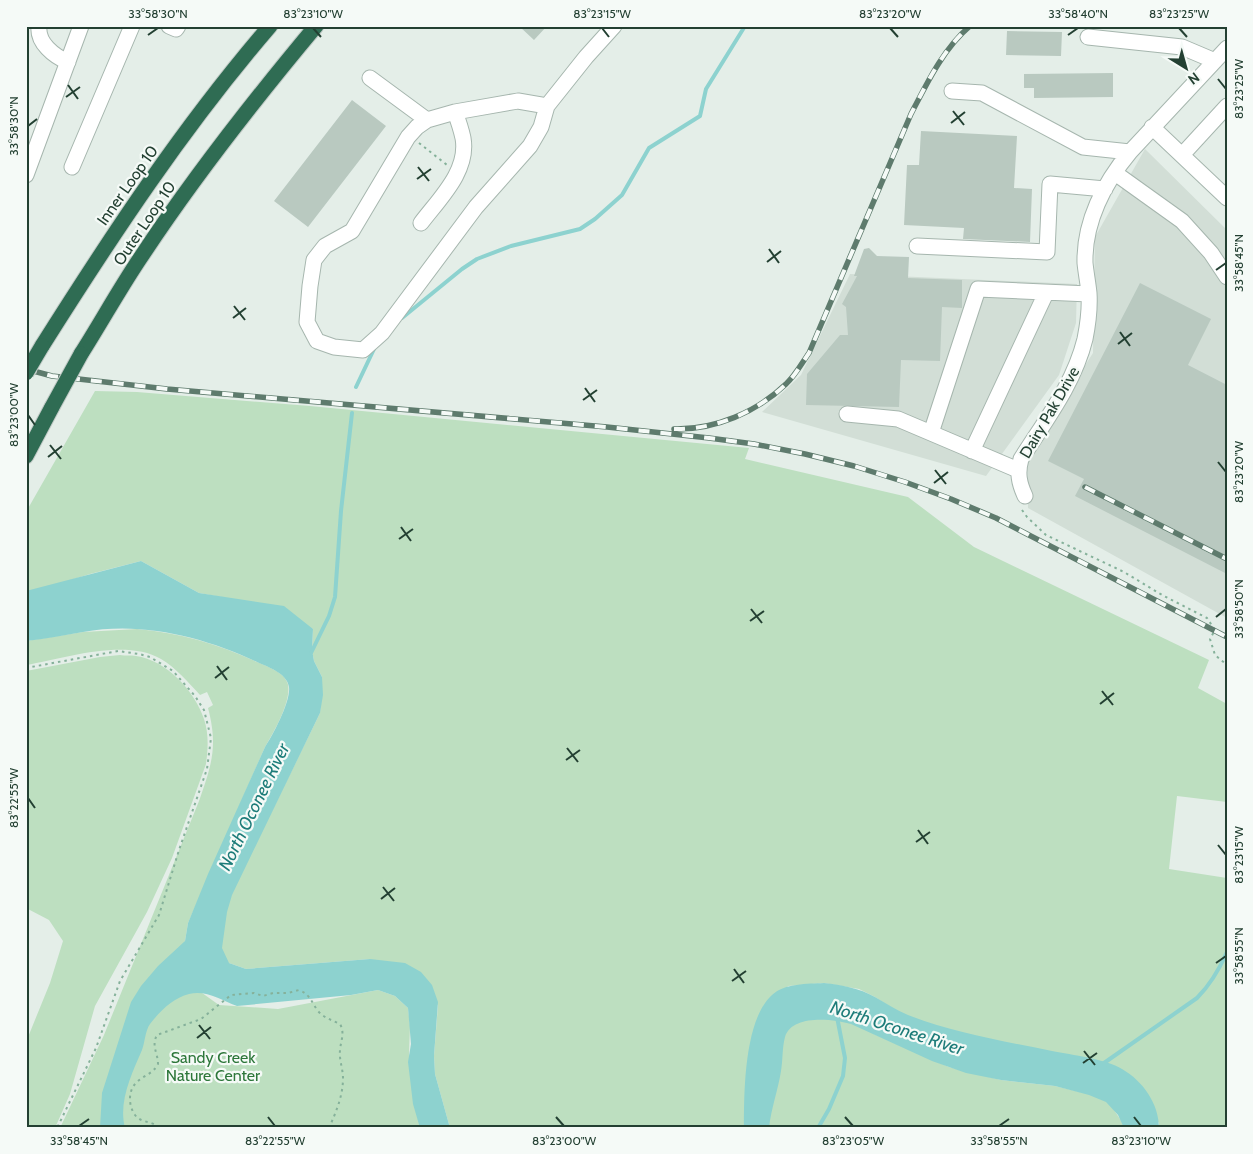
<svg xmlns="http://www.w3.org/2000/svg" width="1253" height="1154" font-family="Cabin,sans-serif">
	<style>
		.built { fill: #d2ded6 }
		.green { fill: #bddfc0 }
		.water { fill: #8dd2cf }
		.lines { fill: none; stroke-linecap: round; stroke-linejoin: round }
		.stream { stroke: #8dd2cf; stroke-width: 4 }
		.building { fill: #b9c9c0 }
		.minor-casing { stroke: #a6b6ae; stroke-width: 17 }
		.highway-casing { stroke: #c1cac6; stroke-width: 17 }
		.path { stroke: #85b19a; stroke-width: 2; stroke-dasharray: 2.5 4; stroke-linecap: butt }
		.minor { stroke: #fff; stroke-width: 15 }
		.highway { stroke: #2f6c53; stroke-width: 15 }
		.rail-casing { stroke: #5e7b6d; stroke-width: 5.5 }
		.rail { stroke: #f5faf7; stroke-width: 4; stroke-dasharray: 11; stroke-linecap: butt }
		.highway-bridge-casing { stroke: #c1cac6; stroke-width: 17; stroke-linecap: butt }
		.highway-bridge { stroke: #2f6c53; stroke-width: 15 }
		.ticks { fill: none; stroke: #234032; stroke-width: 2 }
		.labels { text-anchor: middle; stroke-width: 4.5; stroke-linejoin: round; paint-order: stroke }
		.street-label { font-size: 16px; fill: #234032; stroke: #f5faf7 }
		.park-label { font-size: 16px; fill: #2d773a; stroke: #f5faf7 }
		.water-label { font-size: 18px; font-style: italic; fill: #1d7c79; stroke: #f5faf7 }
		.neatline { fill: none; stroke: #234032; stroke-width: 2 }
		.ticks-label { font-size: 12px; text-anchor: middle; fill: #234032 }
	</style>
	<rect width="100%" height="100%" fill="#e4eee8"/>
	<!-- built -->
	<path class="built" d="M1145,149L1227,230V618L1028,508L1027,455L1093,353L1095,237Z
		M850,274L1077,284L1076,323L1059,375L986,476L762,412L801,375Z"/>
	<!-- green -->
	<path class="green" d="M95,391L137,392L310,406L749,448L745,459L908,497L974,547L1209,660L1198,688L1227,704V802L1177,796L1169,869L1227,878V1128H1159V1123L1104,1063L1093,1059L921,1033L892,1008L875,997L859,989L824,983L788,986L751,1043L746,1079L744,1128H450L435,1074L434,1056L438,1005L370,959L246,969L229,963L200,964L247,844L271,813L320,713L322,677L314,661L312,650L313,629L227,598L199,593L141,561L90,574L26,594V512Z
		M137,629C180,633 218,644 257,662C266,666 281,671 286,680C296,694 273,734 265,747L188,923L185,941L174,973L219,1005L278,1009L378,990L395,996L408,1008L410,1026L409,1054L423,1128H60L104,1035L199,801C212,764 218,746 208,708L213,705L207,692L200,695C188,682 176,668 161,659C126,638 65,658 26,665V641L83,632Z
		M120,655C125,656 131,655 136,656C166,660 195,691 204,719C209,734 208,749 206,764L172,858L147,912L95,1006L70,1094L55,1128H26V1042L50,983L63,941L49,920L26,908V671L100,657Z
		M818,992L874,1034L949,1067L1001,1080L1055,1086L1084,1093L1102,1092L1126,1128H766L774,1052L793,1000Z"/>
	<!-- water -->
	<path class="water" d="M141,561L199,593L284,606L313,629L312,650L314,661L322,677L323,695L320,713L232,895L227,912L222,948L229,963L246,969L370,959L405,963L421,972L432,985L438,1002L434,1056L435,1074L450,1128H420L413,1104L408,1062L411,1044L408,1008L395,996L378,990L351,995L237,1006C220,1000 207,990 189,994C173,998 160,1011 150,1024C145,1031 145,1042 142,1050C132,1073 118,1102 125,1128H100L102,1093L131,1002L141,986L158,966L185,941L188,923L208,874L265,747C273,735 291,701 289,687C287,673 268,667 257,662C204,637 142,621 83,632C64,635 45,639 26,641V591Z
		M824,983C842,985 859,988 875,997C886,1003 896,1010 908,1015C954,1033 1004,1041 1052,1051C1072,1055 1106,1059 1122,1069C1143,1081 1159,1104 1159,1128H1124L1118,1115L1106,1102L1089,1095L1055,1086L1001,1080L966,1073L932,1061L851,1024C833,1019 792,1014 785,1037C782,1048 783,1060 781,1071C778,1090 771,1109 769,1128H744C744,1093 744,1020 772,995C785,983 807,984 824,983Z"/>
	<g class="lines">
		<!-- stream -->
		<path class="stream" d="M402,318L462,269L477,259L511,246L580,229L595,219L622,195L649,148L700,116L706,89L745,26
			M356,387L374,349
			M311,653L329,616L335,597L341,511L352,413
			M1105,1066L1104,1063L1197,998C1211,984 1219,970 1227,952
			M818,1128L829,1109L843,1076L845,1058L837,1017"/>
	</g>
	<!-- building -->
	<path class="building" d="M519,26H547L534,40Z
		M1007,31L1062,32L1061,56L1006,55Z
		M1113,73V97L1034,98V88H1024V74Z
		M352,100L386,126L308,227L274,201Z
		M921,131L1017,136L1014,188L1032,189L1030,242L963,239L964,228L904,225L907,165H919Z
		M869,248L877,256L909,257L908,278L962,280V308L942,307L940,361L901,360L899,407L806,405L807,374L840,335H848L846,307L842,304L857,276H854L864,249Z
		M1140,283L1211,319L1188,365L1227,385V574L1075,496L1084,479L1048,461Z"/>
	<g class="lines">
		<!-- minor casing -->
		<g class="minor-casing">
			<path id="minor" d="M39,26C37,43 54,56 68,62
				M169,26L176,29L178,26
				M1088,37L1182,47L1215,61
				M370,78L427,120
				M952,91L982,93L1083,147L1130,152
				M547,106L518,101L455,112L427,120L417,127L408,137L352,231L325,246L314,260L310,286L307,322L317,341L334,347L363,350L382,333L476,207L530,146L541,127L547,106L586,57L614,26
				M1152,127L1227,198
				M1182,155L1227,106
				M72,167L132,26
				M1115,173L1182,221L1211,253L1227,277
				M26,175L81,26
				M421,223C439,199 469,171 463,138C461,129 458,120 455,112
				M917,246L1047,252L1050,184L1105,189
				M847,414L898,419L931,433
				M972,451L1046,293
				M1018,470L931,433L978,289L1089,294
				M1025,496C1019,483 1017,473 1021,459C1045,421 1074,384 1085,339C1088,324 1090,309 1089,293C1088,283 1086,273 1085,263C1084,222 1104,183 1130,152L1227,48"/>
		</g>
		<!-- highway casing -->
		<g class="highway-casing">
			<path id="highway" d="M42,346C112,235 184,126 270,26
				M81,354C102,321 121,286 143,254C196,174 255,99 316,26
				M26,456L52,407"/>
		</g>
		<!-- path -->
		<path class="path" d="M419,143L447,165
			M1022,510L1027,517L1046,535L1124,572L1162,595L1207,618L1215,630L1210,639L1215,655L1227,665
			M26,668L118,651L139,654L150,657L173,671L195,696L204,710L211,738L207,769L179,850L159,915L120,981L96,1048L57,1128
			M159,1128C152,1120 142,1124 135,1115C128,1105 128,1090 137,1082C144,1075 153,1074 158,1064C158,1053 151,1046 157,1035L201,1019L231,995L254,993L263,996L273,993H288L299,990C310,994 312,1003 318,1011C324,1018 332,1020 340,1024C345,1033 341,1040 340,1050C339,1060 343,1069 343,1078C343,1096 336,1112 329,1128"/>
		<!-- minor -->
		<use href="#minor" class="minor"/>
		<!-- highway -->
		<use href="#highway" class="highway"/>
		<!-- rail casing -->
		<g class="rail-casing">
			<path id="rail" d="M26,369L52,376L167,389L607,427L709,438L754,444L805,454L854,466L905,482L951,499L996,518L1227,637
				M674,429C715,430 757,412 786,384C795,376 802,363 809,353L911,114C927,83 943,49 970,26
				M1085,487L1227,559"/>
		</g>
		<!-- rail -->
		<use href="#rail" class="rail"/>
		<!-- highway-bridge casing -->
		<g class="highway-bridge-casing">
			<path id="highway-bridge" d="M26,373L42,346
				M52,407L81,354"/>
		</g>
		<!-- highway-bridge -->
		<use href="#highway-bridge" class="highway-bridge"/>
	</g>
	<!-- ticks -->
	<path class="ticks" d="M313,28L321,37M602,28L609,37M890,28L898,37M1179,28L1187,37M148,35L158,28M1068,35L1078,28M1218,79L1226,89M68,85L78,99M66,97L80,87M953,111L964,125M951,123L965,112M28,126L37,119M418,167L429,181M417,179L431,169M769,249L779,263M767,262L781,251M1216,270L1226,263M234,306L245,320M233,318L246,308M1120,332L1130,346M1118,344L1132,333M585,388L595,402M583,400L597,390M28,415L35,425M50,445L61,459M48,457L62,446M1218,462L1226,472M935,470L946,484M934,483L948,472M401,527L411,541M399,539L413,529M751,609L762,623M1216,617L1226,609M750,621L764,611M217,666L227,680M215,678L229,667M1102,691L1113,705M1100,704L1114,693M567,748L578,762M566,760L580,750M28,798L35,808M918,830L928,844M916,842L930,832M1218,845L1226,855M383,887L394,901M381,899L395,888M1216,963L1226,956M734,969L744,983M732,981L746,971M199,1025L210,1039M197,1038L211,1027M1084,1051L1095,1065M1083,1063L1097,1053M268,1117L275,1126M556,1117L564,1126M845,1117L853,1126M1134,1117L1141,1126M79,1126L89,1119M999,1126L1009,1119"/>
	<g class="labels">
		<!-- street labels -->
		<g class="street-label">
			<text transform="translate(127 185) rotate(-55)" y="6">Inner Loop 10</text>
			<text transform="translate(144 223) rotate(-56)" y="6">Outer Loop 10</text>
			<text transform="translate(1049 412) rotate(-60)" y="6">Dairy Pak Drive</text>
		</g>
		<!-- park labels -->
		<g class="park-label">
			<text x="213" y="1063">Sandy Creek<tspan x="213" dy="18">Nature Center</tspan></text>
		</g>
		<!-- water labels -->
		<g class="water-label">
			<text transform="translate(254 807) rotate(-64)" y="6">North Oconee River</text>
			<text transform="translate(897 1028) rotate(18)" y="6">North Oconee River</text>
		</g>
	</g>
	<!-- border -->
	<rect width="1253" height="1154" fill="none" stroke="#f5faf7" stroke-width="55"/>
	<!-- north arrow -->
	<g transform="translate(1186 68) rotate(143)" stroke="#f5faf7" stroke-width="4" paint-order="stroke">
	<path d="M0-4L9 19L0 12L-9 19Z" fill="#234032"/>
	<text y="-8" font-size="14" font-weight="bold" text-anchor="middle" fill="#234032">N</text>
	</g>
	<rect x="28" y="28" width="1198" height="1098" class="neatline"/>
	<g class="ticks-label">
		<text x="158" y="18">33°58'30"N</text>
		<text x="313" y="18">83°23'10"W</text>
		<text x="602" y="18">83°23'15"W</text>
		<text x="890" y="18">83°23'20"W</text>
		<text x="1078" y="18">33°58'40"N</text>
		<text x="1179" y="18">83°23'25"W</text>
		<text transform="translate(1239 89) rotate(-90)" y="4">83°23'25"W</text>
		<text transform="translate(14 126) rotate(-90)" y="4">33°58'30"N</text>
		<text transform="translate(1239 263) rotate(-90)" y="4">33°58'45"N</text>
		<text transform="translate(14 415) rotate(-90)" y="4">83°23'00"W</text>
		<text transform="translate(1239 472) rotate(-90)" y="4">83°23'20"W</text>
		<text transform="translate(1239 609) rotate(-90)" y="4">33°58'50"N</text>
		<text transform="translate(14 798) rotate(-90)" y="4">83°22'55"W</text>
		<text transform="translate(1239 855) rotate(-90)" y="4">83°23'15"W</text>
		<text transform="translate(1239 956) rotate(-90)" y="4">33°58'55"N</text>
		<text x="79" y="1145">33°58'45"N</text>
		<text x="275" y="1145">83°22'55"W</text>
		<text x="564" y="1145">83°23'00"W</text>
		<text x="853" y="1145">83°23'05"W</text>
		<text x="999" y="1145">33°58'55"N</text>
		<text x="1141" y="1145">83°23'10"W</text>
	</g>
</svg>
